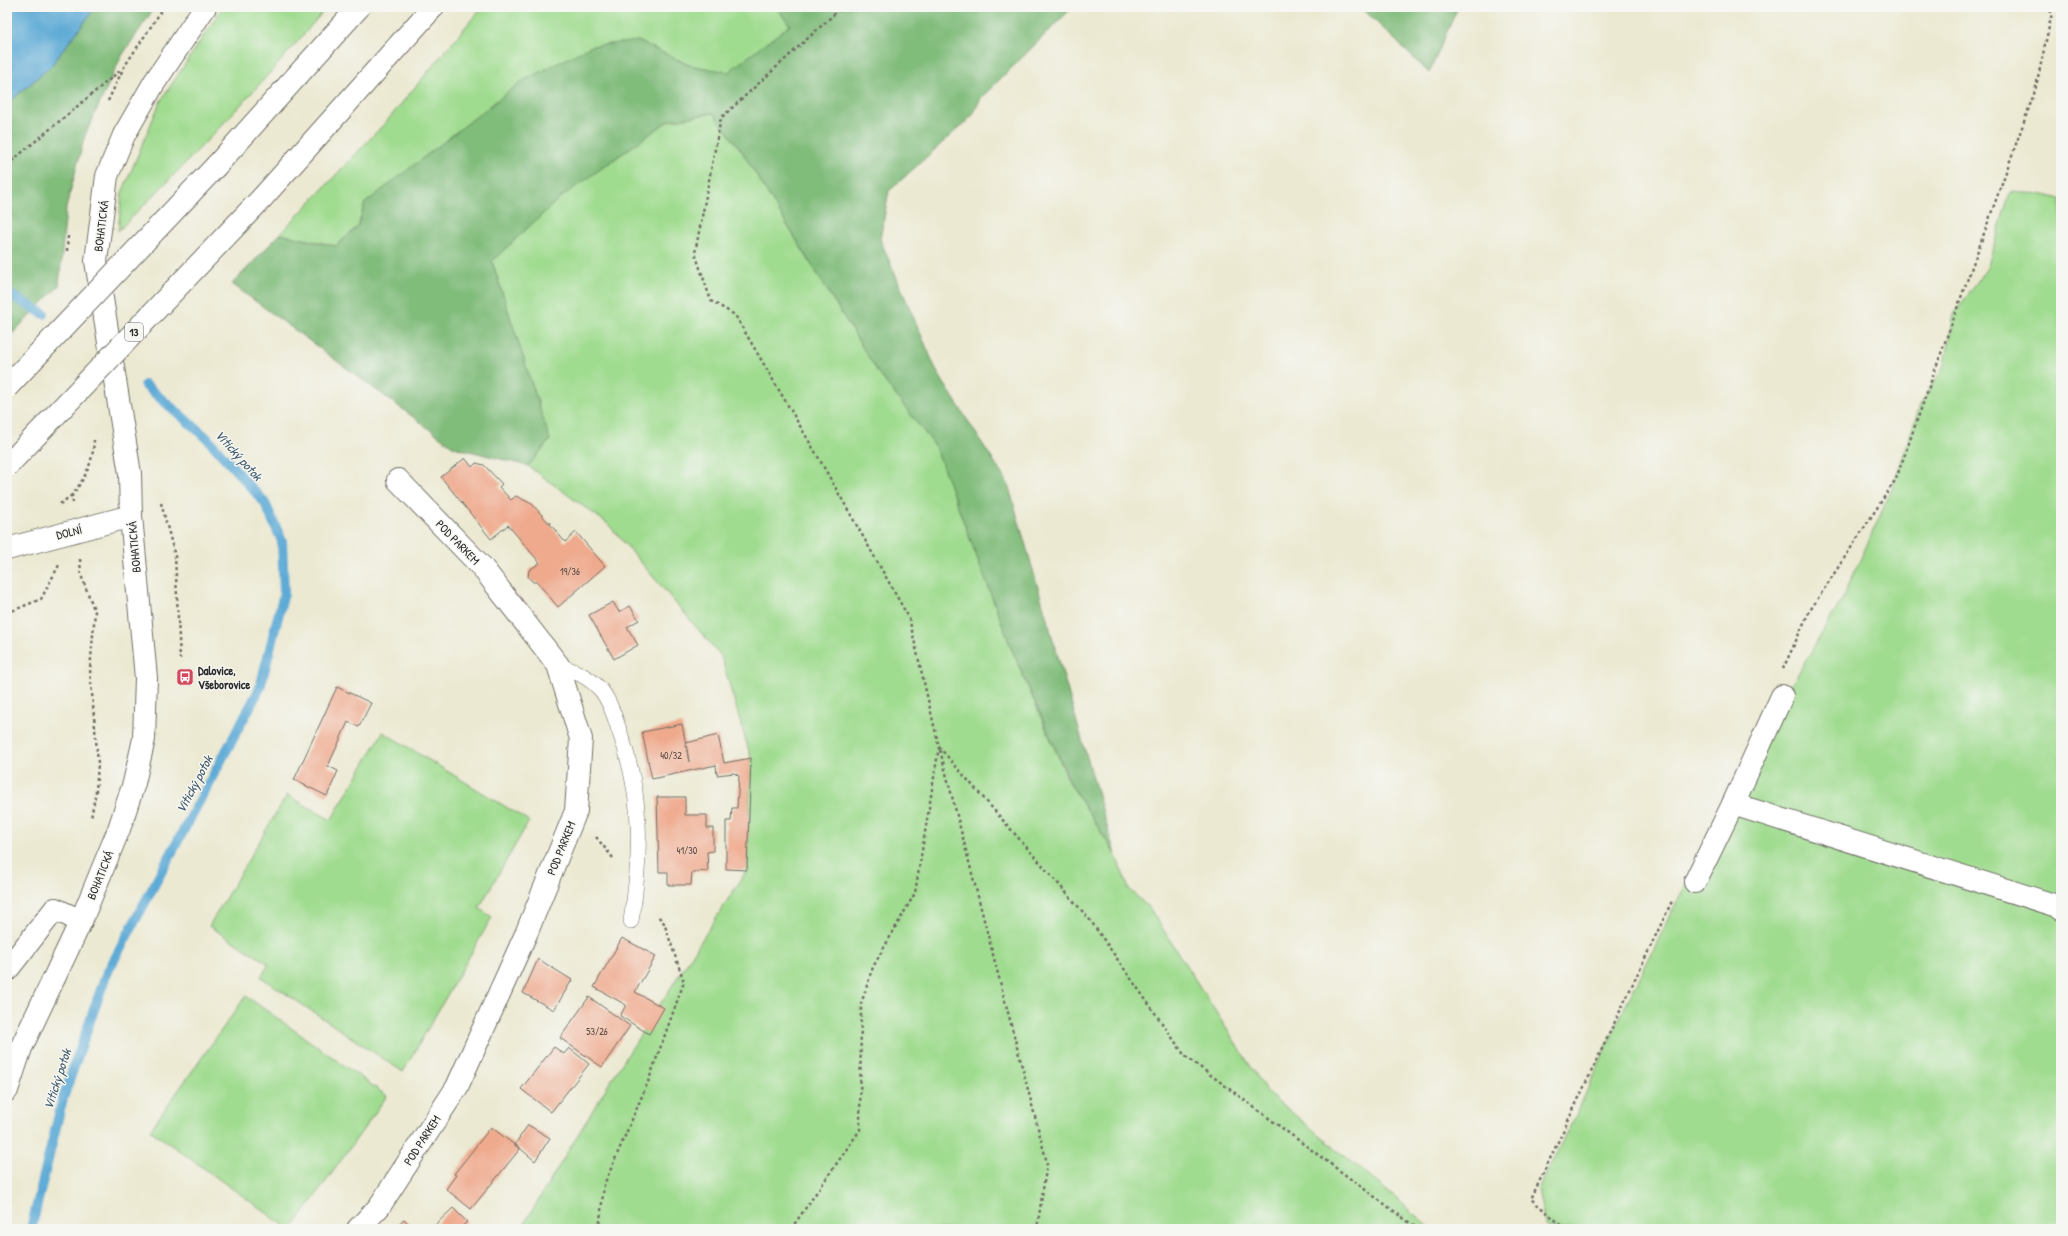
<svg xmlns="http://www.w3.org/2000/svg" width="2068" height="1236" font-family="'Patrick Hand',sans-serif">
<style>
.green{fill:#a0dc90;stroke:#66845e}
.forest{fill:#80bc7a;stroke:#567452}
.water{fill:#5daad6;stroke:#446a80}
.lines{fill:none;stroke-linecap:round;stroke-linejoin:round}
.stream{stroke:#5daad6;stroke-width:10}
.building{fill:#efa98c}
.service-casing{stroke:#6f6e65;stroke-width:16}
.minor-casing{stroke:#6f6e65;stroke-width:24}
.tertiary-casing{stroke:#6f6e65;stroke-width:24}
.trunk-casing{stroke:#6f6e65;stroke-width:24}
.path{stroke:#6f6e65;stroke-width:2.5;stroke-dasharray:3 3;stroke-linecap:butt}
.service{stroke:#fff;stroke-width:15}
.minor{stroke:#fff;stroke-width:22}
.tertiary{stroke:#fff;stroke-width:22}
.trunk{stroke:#fff;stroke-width:22}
.trunk-bridge-casing{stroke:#6f6e65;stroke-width:24;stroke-linecap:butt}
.trunk-bridge{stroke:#fff;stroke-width:22}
.labels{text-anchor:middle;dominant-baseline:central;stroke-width:3;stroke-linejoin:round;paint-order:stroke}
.number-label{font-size:10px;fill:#5c4a43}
.shield{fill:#f6f6f2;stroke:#686867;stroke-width:1}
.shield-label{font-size:11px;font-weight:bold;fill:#2b2b2b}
.street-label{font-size:12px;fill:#2b2b2b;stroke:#f6f6f2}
.poi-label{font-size:12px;font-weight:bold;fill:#2b2b2b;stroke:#f6f6f2;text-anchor:start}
.water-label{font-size:13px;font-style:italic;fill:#3c5767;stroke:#f6f6f2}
</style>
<rect width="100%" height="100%" fill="#f6f6f2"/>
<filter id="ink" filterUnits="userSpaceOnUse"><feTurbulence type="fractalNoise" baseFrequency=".025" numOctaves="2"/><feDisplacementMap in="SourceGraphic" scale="8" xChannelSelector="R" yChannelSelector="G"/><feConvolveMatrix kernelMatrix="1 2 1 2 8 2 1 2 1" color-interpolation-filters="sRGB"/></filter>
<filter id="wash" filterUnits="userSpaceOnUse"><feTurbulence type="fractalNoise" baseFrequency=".012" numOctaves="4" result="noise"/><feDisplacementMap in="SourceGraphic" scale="16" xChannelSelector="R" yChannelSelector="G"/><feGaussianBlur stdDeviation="0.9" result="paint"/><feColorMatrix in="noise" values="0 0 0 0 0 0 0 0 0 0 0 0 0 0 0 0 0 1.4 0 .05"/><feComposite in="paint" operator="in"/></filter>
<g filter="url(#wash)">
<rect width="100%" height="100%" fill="#ece9d2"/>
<g class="green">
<path d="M223,7H327C261,86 191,159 118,231L122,193L160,102Z"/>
<path d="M482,7H776L790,25L728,73L689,65L638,41L365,203L358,226L336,246L280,234L386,122Z"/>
<path d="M713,113L741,150L877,371L935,446L1012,650L1069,782L1115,854L1129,889L1150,909L1267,1092L1433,1229H521L608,1085L747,870L751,758L721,656L608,524L528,466L550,440L492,261L560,198L668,121Z"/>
<path d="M2010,192L2040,194L2061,199V1229H1550L1545,1225L1538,1189L1577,1113L1616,1025L1752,751L1843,598L1892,489L1920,406L1945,364L1954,314L1987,268Z"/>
<path d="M383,732L529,821L479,908L492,917L403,1072L261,977L269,964L209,926L287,795L331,820Z"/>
<path d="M246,996L387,1096L292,1229H289L150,1130Z"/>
</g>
<g class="forest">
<path d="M96,7H155L121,57L85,135L66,208L59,286L7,339V104L50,67Z"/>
<path d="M776,7H1073L981,98L972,116L889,191L880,239L937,372L1008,484L1115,854L1072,786L1012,650L935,446L877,371L741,150L713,113L668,121L560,198L492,261L550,440L528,466L454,447L232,284L280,234L336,246L358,226L365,203L522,81L592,46L638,41L689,65L728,72L790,25Z"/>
<path d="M1361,7H1458L1429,73Z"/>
</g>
<path class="water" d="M7,7H96L50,67L7,104Z"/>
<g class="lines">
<g class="stream">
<path d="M7,293L44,314"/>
<path d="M31,1229L63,1098L106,975L260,688L284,593L282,541L265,503L206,437L145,385"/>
</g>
</g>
<g id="blocks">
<g class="building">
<path d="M465,458L472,467L476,463L484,465L502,484L499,487L511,500L516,496L532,504L549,523H551L550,524L565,542L576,532L605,566L558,607L537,582H533L528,577L529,570L540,563L508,525L491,539L441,477Z"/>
<path d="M613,602L619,612L630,606L639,620L627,627L638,645L614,659L589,615Z"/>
<path d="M337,687L371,703L359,727L348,722L328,766L338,771L327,796L294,780Z"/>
<path d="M682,724L689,762L686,743L718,735L724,763L751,758L747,870L726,869V821H731L732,808H737L739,776L734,773L717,775L716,765L652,779L642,732Z"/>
<path d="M657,797H685V815H707V828H713V851L707,852L708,871L692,872L691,885H668V872H659Z"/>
<path d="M622,938L656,956L635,992L664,1008L649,1034L620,1016L626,1005L594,987Z"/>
<path d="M538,959L572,980L554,1010L523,993Z"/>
<path d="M589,997L630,1026L602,1067L560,1038Z"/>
<path d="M554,1047L564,1054L569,1048L589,1064L551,1112L521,1089Z"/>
<path d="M528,1125L550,1138L535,1161L515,1144Z"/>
<path d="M491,1127L520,1149L471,1209L446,1189L456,1175L454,1174Z"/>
<path d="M453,1208L467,1222L459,1229H433L432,1228Z"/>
<path d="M404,1219L414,1229H393Z"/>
</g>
</g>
</g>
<g filter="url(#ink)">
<use href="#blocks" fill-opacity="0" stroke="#6f6e65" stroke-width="1"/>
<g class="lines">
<defs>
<path id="service" d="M558,665C574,671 588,676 600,689C609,699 615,717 619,730C643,796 642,853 631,921"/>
<g id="minor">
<path d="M7,549L131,516"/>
<path d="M1733,804L2057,906L2061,909"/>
<path d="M1695,882L1733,804L1782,696"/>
<path d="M7,970L55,909L81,921"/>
<path d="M358,1229L379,1207L457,1087L526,934L576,811L581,739L558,665L482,567L398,480"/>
</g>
<path id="tertiary" d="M7,1090L21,1048L81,921L119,829L134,783L144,739L146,678L131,516L130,474L96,261L107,176L124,135L154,83L205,7"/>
<g id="trunk">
<path d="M216,166L359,7"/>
<path d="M262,198L433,7"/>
</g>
</defs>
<use href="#service" class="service-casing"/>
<use href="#minor" class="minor-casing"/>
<use href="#tertiary" class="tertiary-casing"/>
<use href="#trunk" class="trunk-casing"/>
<g class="path">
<path d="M108,101L124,67L164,7"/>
<path d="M7,165L122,69"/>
<path d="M67,251L68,236"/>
<path d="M73,503L72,495C86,477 93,462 94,440"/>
<path d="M161,503L175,556L180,659"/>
<path d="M60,504L72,495"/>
<path d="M80,559L81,575L95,612L90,670L98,763L96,791L91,818"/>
<path d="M7,613L41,599L59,565"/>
<path d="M1783,669L1809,612L1896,479L2035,91L2052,13L2046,7"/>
<path d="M939,747L1090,920L1185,1056L1418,1229"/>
<path d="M940,750L1047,1163L1037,1229"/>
<path d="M596,837L613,858"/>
<path d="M599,1229L604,1185L648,1082L684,982L664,923L658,916"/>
<path d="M791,1229L860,1130L861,1004L873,967L915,893L939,747L909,618L817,455L735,315L711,301L695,253L721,118L842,7"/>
<path d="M1566,1229L1531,1199L1673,899"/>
</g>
<use href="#service" class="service"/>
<use href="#minor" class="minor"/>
<use href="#tertiary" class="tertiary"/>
<use href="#trunk" class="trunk"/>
<defs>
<g id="trunk-bridge">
<path d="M7,387L216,166"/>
<path d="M7,466L262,198"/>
</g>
</defs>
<use href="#trunk-bridge" class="trunk-bridge-casing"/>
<use href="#trunk-bridge" class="trunk-bridge"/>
</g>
</g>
<defs>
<symbol id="bus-square" viewBox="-11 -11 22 22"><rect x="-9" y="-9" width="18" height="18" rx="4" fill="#d1495b" stroke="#f6f6f2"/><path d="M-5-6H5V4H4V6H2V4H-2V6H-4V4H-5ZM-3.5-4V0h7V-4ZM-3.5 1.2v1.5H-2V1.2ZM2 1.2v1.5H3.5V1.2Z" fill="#fff"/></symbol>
</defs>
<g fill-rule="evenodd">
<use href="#bus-square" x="175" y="667" width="20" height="20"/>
</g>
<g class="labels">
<g class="number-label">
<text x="570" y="571">19/36</text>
<text x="671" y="755">40/32</text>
<text x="687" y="850">41/30</text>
<text x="597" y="1031">53/26</text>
</g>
<rect class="shield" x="125" y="323" width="18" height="18" rx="3"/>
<g class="shield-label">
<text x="134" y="332">13</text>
</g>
<g class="street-label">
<text transform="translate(101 226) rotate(-83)">BOHATICKÁ</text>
<text transform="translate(69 532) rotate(-14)">DOLNÍ</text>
<text transform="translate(458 542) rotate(46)">POD PARKEM</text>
<text transform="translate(134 547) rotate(-95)">BOHATICKÁ</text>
<text transform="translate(561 848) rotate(-68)">POD PARKEM</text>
<text transform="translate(100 875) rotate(-68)">BOHATICKÁ</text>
<text transform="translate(422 1140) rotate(-57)">POD PARKEM</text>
</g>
<g class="poi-label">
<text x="198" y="670">Dalovice,<tspan x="198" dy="14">Všeborovice</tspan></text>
</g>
<g class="water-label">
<text transform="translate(239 455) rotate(48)">Vitický potok</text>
<text transform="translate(194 784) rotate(-62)">Vitický potok</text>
<text transform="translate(57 1079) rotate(-72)">Vitický potok</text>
</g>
</g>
<rect width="2068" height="1236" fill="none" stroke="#f6f6f2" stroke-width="24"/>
</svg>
